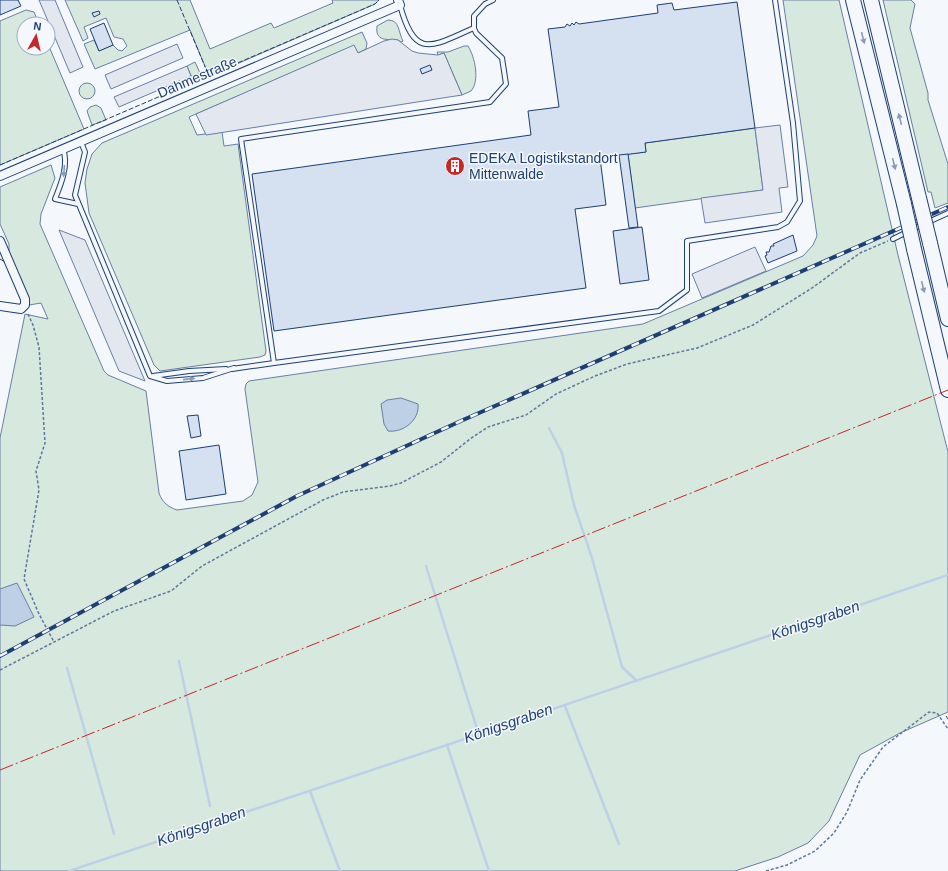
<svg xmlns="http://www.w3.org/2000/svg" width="948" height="871" font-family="Arial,sans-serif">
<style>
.green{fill:#d7e8df;stroke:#687fa3}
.parking{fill:#e3e8f0;stroke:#687fa3}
.water{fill:#bed0e5;stroke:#687fa3}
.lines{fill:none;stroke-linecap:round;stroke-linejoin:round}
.stream{stroke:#bed0e5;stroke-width:2.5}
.building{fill:#d5e0f0;stroke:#1d3f73}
.service-casing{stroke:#1d3f73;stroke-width:6}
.minor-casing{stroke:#1d3f73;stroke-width:10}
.motorway-casing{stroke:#1d3f73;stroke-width:16}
.path{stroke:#5e769c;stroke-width:1.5;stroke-dasharray:3 2;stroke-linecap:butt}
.service{stroke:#f4f7fb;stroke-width:4}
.minor{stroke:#f4f7fb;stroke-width:8}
.motorway{stroke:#f4f7fb;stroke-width:14}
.rail-casing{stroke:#1d3f73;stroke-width:4}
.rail{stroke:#f4f7fb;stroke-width:2.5;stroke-dasharray:8;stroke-linecap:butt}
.motorway-bridge-casing{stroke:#1d3f73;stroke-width:16;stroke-linecap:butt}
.motorway-bridge{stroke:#f4f7fb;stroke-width:14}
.fence{stroke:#1d3f73;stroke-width:1;stroke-dasharray:5 2;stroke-linecap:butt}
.power{stroke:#c62828;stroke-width:1;stroke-dasharray:14 3 2 3;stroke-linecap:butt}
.oneway{fill:#889bb7}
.labels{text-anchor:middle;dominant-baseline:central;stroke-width:3;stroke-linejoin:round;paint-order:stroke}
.street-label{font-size:14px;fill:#1d3f73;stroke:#f4f7fb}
.poi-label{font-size:14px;fill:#1d3f73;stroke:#f4f7fb;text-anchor:start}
.water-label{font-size:15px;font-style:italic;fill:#1d3f73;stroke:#f4f7fb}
</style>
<rect width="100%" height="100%" fill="#f4f7fb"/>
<g class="green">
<path d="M65,0H190L210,49L271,23L274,28L333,3L332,0H379L375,4L209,76L190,30L95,69L84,44L94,40L99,51L113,45L118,50L122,51L127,46L123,39L114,37L106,18L84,27L88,38L83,41Z"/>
<path d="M783,0H839L898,255L948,452V712L900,733L860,755L829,821L808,843L778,857L735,871H0V438L25,314L48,319L41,303L29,305V298L9,254V244L0,224V187L51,165L55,178L41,214L40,224L104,371L108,375L146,391L159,493C162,502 168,507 177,510L243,501L252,495L258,482L245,389L246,384L249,381L643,324L803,256L813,245L817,236Z"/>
<path d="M883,0H911L915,4L910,28L928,93V100L948,164V203L935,208L931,192H928Z"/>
<path d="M26,10L34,12L39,24H24V48H48V44L84,129L0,165V21Z"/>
<path d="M388,20C400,20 398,32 403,41L401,42L398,40C387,39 375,42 377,26Z"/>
<path d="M362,32L367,43L366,49L358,53L354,46L189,117L197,135L222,132L224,146L238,144L266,351L265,355L260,357L160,371L154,365L89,213L85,183L87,169L92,154L102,143Z"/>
<path d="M464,46H468C475,57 480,81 471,91L462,95L444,53L438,55L437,52H448Z"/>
<path d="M195,62L200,73L191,76L187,66Z"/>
<circle cx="87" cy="91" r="8"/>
<path d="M96,105L101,108L106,120L92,125L87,111L90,107Z"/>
<path d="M755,128L763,190L635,208L628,154L646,152L645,143Z"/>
</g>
<g class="parking">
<path d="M39,0H55L83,67L70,73Z"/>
<path d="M392,39L398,40L412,51L418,53L438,55L444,53L462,95L206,135L196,114L354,45L358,53L384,41Z"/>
<path d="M177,44L183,58L111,89L105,75Z"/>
<path d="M187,66L191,76L119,107L114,97Z"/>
<path d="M780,125L788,187L779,188L782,212L705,223L701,198L763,190L755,128Z"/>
<path d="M59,230L85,240L145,381L119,371Z"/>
<path d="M755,247L766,271L702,298L692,274Z"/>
</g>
<g class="water">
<path d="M401,398L418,404C420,420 403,433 388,431L384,424L381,404L387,400Z"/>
<path d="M17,583L34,617L15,626L0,625V589Z"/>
</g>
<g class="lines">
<g class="stream">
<path d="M549,428L562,453L574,505L592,558L622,667L637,681"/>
<path d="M426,566L479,735"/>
<path d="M179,661L210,806"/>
<path d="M67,668L114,834"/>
<path d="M565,706L619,844"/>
<path d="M447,745L489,871"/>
<path d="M310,791L340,871"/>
<path d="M69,871L447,745L948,575"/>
</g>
</g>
<g class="building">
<path d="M0,0H18L21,6L0,15Z"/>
<path d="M737,2L755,128L645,143L646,152L600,158L606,205L575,209L586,288L274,331L252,174L531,135L528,111L559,107L548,29L565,27L567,24L570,26L572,23L574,25L576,22L579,24L658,13L657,5L672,3L674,10Z"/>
<path d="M99,11L100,14L94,17L92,13Z"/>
<path d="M104,23L113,45L99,51L90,29Z"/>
<path d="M430,65L432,70L422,74L420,69Z"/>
<path d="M628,154L638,227L629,228L619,155Z"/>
<path d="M642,227L649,280L620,284L613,231Z"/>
<path d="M793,235L797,251L768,263L765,256L767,255L766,252H769L771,246H774L773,244Z"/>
<path d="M198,415L201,436L191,438L187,416Z"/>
<path d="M219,445L226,494L186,500L179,451Z"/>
</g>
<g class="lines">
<defs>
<g id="service">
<path d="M400,5C415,61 432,46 474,28L476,33L502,58L506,84L490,102L241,139L274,363L659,311L687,290V241L778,227L787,222L800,201L793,123L775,0"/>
<path d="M474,28V16L485,4L493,0"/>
<path d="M81,142L85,152L75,195L150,376L167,381L203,378L234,368"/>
<path d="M63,149C69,165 61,184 55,199L78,204"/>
<path d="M913,229L948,213"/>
<path d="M893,239L907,232"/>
<path d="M232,369L274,363"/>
<path d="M153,376L189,371L226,369"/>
</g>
<g id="minor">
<path d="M0,176L400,5L398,0"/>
<path d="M0,241L25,299V305L21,309L0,306"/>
</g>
<g id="motorway">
<path d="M853,0L904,204"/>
<path d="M871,0L919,198"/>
<path d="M930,243L948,319"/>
<path d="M914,249L948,390"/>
</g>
</defs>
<use href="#service" class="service-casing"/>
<use href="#minor" class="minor-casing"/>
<use href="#motorway" class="motorway-casing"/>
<g class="path">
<path d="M28,314L33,325L39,347L45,443L36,471L39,490L24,579L39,614L54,642"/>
<path d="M0,670L114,611L171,591L202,566L323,500L343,492L390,486L401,483L441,462L470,439L488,427L526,415L556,394L595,376L627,364L697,348L753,325L812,288L860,253L888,241"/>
<path d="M766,871L787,865L815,851L834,833L847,812L860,780L883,747L929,712L937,713L948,729"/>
</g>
<use href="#service" class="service"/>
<use href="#minor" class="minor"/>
<use href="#motorway" class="motorway"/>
<defs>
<path id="rail" d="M0,656L297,496L463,420L948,207"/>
</defs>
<use href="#rail" class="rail-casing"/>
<use href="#rail" class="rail"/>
<defs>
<g id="motorway-bridge">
<path d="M919,198L930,243"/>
<path d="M904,204L914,249"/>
</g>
</defs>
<use href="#motorway-bridge" class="motorway-bridge-casing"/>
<use href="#motorway-bridge" class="motorway-bridge"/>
<g class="fence">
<path d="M177,0L209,76"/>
<path d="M0,165L375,4L379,0"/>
<path d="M0,259L5,262"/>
<path d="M946,716L948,719"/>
</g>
<path class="power" d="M0,770L948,390"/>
</g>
<defs><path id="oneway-solid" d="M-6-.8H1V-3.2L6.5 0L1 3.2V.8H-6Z"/></defs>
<g class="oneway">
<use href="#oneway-solid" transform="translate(863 38) rotate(76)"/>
<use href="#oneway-solid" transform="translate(900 119) rotate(-104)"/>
<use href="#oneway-solid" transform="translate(894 164) rotate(76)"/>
<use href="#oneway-solid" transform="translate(64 171) rotate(95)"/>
<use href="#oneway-solid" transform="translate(923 287) rotate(76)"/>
<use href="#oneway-solid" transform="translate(189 379) rotate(-6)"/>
</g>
<defs>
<symbol id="building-disc" viewBox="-11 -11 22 22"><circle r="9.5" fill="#c62828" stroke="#f4f7fb"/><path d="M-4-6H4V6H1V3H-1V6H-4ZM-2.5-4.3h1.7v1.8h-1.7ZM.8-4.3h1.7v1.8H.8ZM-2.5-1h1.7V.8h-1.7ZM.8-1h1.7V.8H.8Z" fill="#fff"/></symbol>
</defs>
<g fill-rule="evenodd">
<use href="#building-disc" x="444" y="155" width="22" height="22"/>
</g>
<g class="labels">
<g class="street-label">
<text transform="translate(197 77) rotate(-23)">Dahmestraße</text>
</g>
<g class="poi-label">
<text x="469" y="158">EDEKA Logistikstandort<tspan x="469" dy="16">Mittenwalde</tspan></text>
</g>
<g class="water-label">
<text transform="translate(815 620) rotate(-19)">Königsgraben</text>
<text transform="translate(508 723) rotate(-19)">Königsgraben</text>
<text transform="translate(201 826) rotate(-19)">Königsgraben</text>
</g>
</g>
<g transform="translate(36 36) rotate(8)"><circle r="19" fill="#f4f7fb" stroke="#9eadc5"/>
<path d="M0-3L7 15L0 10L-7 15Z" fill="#c62828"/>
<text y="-6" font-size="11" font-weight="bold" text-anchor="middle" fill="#1d3f73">N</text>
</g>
</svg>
